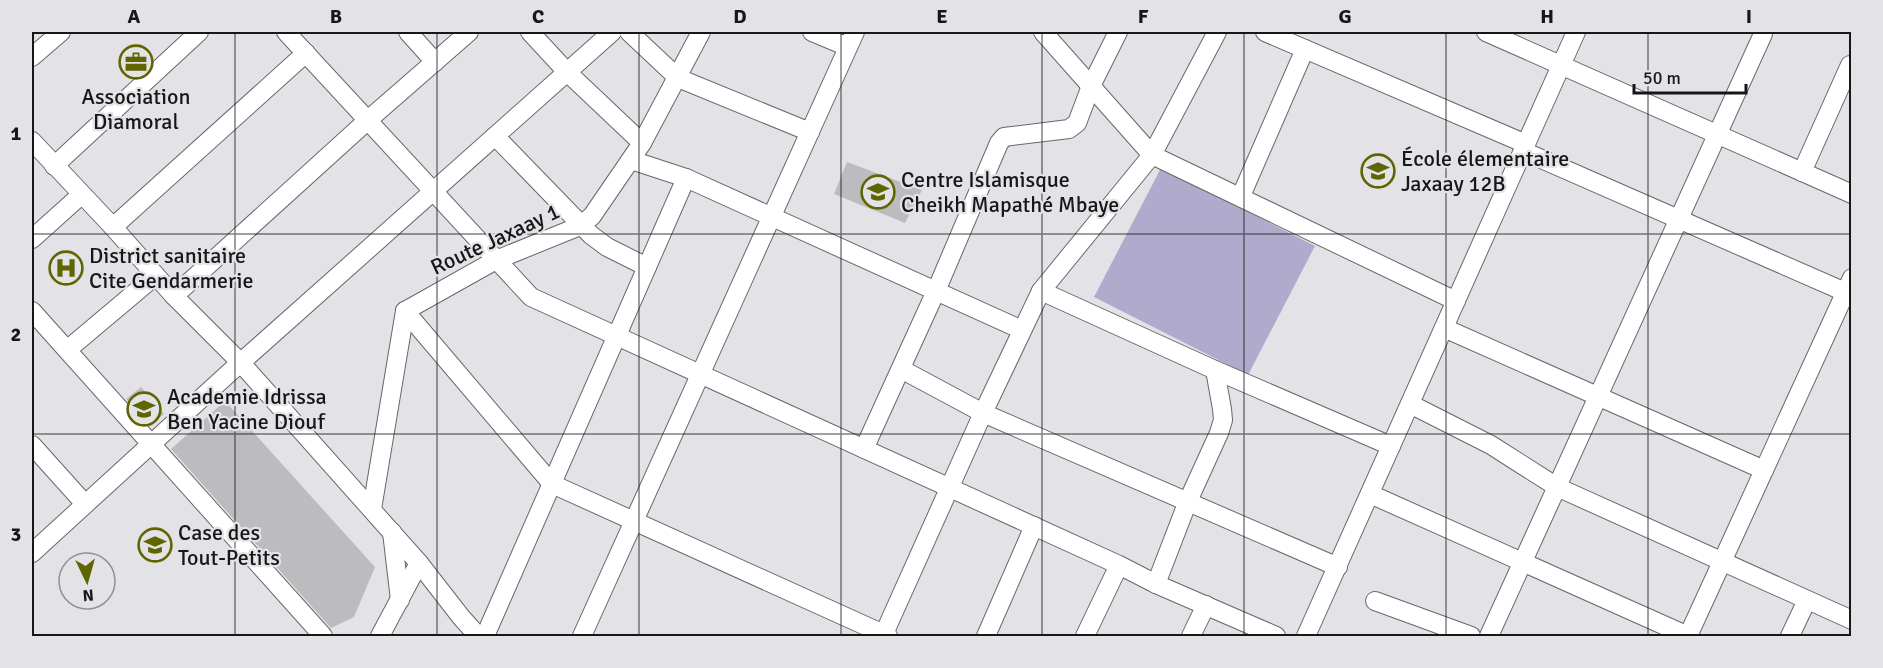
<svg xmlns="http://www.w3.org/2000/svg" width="1883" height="668" font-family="Signika,sans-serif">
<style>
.green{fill:#b0abcc}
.building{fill:#bcbcbf}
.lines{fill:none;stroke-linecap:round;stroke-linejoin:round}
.minor-casing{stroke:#68676a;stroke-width:20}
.minor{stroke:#fff;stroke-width:18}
.grid{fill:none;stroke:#171718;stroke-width:1.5;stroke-opacity:0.55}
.labels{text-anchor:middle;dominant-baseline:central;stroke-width:4.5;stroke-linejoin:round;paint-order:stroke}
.poi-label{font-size:22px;fill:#171718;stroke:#e3e2e6;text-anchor:start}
.street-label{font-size:22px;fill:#171718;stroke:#e3e2e6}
.neatline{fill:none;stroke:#171718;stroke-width:2}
.grid-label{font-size:20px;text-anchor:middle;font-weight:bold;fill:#171718}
</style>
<rect width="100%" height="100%" fill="#e3e2e6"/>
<path class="green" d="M1161,168L1315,246L1248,375L1094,297Z"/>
<g class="building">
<path d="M847,162L922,190L905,223L834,194Z"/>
<path d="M141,387L164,414L150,426L126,399Z"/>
<path d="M225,401L375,567L354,617L331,628L171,449Z"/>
</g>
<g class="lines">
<defs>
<g id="minor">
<path d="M286,32L531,297L1119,565L1156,584L1276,636"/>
<path d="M408,32L435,62"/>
<path d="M530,32L567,72L642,143"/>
<path d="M629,32L678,78L810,132"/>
<path d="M812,32L848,47"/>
<path d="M1043,32L1152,155L1456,301"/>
<path d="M1265,32L1526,144"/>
<path d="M1486,32L1852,194"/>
<path d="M32,57L61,32"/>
<path d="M495,136L591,235L607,247L647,267"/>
<path d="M32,141L113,227L174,296L241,363L419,563L461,617L478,636"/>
<path d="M1523,151L1852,295"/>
<path d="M631,160L686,178L1022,330"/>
<path d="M54,166L199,32"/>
<path d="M1802,172L1850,65"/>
<path d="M1241,196L1305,49"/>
<path d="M113,227L306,53"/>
<path d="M32,239L81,195"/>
<path d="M1041,291L1215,370L1391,446"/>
<path d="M174,296L368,120L469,32"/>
<path d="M32,311L323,636"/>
<path d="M405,311L552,484L888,636"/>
<path d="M405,311L496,260L580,226L592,216L642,143L701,32"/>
<path d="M1444,328L1764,470"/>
<path d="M67,350L155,276"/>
<path d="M901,369L983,413L1338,567"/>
<path d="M1410,404L1491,445L1557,487L1852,620"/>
<path d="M32,445L85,504"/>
<path d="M864,449L936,291L999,143L1004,137L1069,129L1077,123L1091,86L1118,32"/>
<path d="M1370,494L1688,636"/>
<path d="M372,509L405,311"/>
<path d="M392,532L400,600"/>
<path d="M32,553L229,373L612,32"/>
<path d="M1156,584L1188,501L1219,433L1223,420L1222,409L1215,370"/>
<path d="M1375,601L1471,636"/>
<path d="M380,636L419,563"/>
<path d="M485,636L686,178"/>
<path d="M582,636L855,32"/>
<path d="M883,636L983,413L1041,291L1152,155L1217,32"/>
<path d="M986,636L1034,526"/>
<path d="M1085,636L1119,565"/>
<path d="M1191,636L1206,605"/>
<path d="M1306,636L1576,32"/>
<path d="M1489,636L1763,34L1762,32"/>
<path d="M1688,636L1852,278"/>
<path d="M1790,636L1807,600"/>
</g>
</defs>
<use href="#minor" class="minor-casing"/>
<use href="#minor" class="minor"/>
</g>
<path class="grid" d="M235,32V636M437,32V636M639,32V636M841,32V636M1042,32V636M1244,32V636M1446,32V636M1648,32V636M32,234H1852M32,434H1852"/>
<defs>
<symbol id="office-ring" viewBox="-11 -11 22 22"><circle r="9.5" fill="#e3e2e6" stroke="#616500" stroke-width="1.5"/><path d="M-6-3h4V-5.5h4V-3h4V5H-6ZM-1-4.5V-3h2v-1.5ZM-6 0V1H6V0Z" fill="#616500"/></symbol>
<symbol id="school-ring" viewBox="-11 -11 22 22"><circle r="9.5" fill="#e3e2e6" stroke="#616500" stroke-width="1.5"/><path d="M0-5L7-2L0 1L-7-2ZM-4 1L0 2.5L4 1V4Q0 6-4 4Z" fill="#616500"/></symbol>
<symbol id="hospital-ring" viewBox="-11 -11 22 22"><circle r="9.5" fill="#e3e2e6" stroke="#616500" stroke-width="1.5"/><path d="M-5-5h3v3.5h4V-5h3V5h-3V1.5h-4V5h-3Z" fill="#616500"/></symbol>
</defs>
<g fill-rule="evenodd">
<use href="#office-ring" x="117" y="43" width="38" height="38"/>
<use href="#school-ring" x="1359" y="152" width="38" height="38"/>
<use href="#school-ring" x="859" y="173" width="38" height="38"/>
<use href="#hospital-ring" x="47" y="249" width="38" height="38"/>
<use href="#school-ring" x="125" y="390" width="38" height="38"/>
<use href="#school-ring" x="136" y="526" width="38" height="38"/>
</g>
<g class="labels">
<g class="poi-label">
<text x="136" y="96" text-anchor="middle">Association<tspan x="136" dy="25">Diamoral</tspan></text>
<text x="1401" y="158">École élementaire<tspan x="1401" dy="25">Jaxaay 12B</tspan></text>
<text x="901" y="179">Centre Islamisque<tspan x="901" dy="25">Cheikh Mapathé Mbaye</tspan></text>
<text x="89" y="255">District sanitaire<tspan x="89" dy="25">Cite Gendarmerie</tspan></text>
<text x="167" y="396">Academie Idrissa<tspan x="167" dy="25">Ben Yacine Diouf</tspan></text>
<text x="178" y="532">Case des<tspan x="178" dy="25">Tout-Petits</tspan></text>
</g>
<g class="street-label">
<text transform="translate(495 239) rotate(-25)">Route Jaxaay 1</text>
</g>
</g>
<rect width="1883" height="668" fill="none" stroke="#e3e2e6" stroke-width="66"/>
<g transform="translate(87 581) rotate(175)"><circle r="28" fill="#e3e2e6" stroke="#919194" stroke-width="1.5"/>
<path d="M0-4.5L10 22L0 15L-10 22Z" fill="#616500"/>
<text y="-9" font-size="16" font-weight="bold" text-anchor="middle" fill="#171718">N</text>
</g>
<path d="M1634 84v9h112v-9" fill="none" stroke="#171718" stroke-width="3"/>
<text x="1643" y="84" font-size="18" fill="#171718" stroke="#e3e2e6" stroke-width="4.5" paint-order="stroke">50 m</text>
<rect x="33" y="33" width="1817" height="602" class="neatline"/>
<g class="grid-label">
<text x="134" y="23">A</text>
<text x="336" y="23">B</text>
<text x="538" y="23">C</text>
<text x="740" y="23">D</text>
<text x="942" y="23">E</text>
<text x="1143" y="23">F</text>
<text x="1345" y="23">G</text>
<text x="1547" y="23">H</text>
<text x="1749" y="23">I</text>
<text x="16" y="140">1</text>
<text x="16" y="341">2</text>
<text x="16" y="541">3</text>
</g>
</svg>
